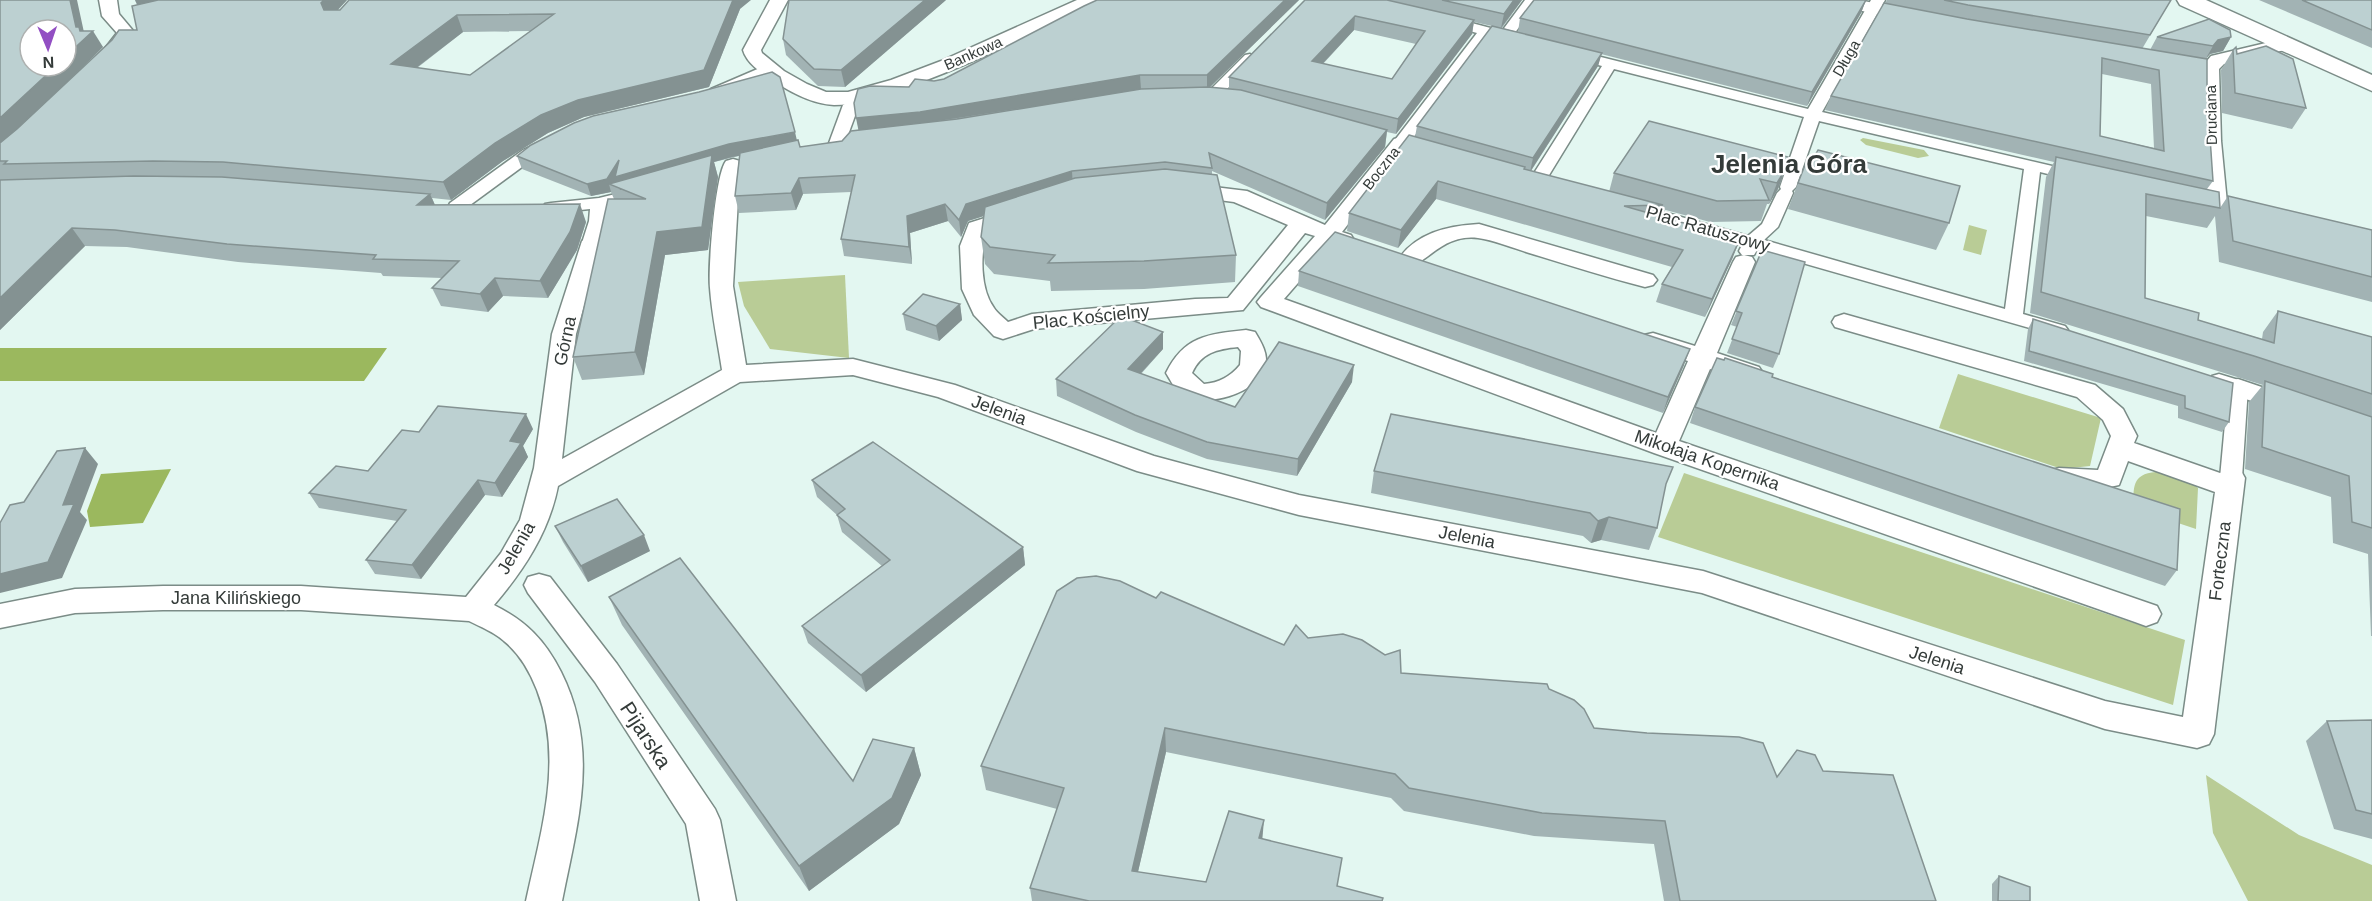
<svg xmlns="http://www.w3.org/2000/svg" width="2372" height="901" font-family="Helvetica,sans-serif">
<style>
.green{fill:#b9cc96}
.forest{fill:#9bb85e}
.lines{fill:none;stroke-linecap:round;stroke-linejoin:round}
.pedestrian-casing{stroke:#7b8c87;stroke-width:3}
.minor-casing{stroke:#7b8c87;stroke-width:3}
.tertiary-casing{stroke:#7b8c87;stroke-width:3}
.pedestrian{fill:#fff;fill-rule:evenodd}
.minor{fill:#fff;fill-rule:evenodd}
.tertiary{fill:#fff;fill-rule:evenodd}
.wall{fill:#a2b3b4;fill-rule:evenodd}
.shaded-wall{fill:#849292}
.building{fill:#bcd0d1;stroke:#849292;stroke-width:1.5;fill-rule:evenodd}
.labels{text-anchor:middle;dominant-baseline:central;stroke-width:4.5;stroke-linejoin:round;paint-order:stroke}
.far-street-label{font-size:15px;fill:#343b39;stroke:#fff}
.street-label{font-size:18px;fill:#343b39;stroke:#fff}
.near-street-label{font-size:21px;fill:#343b39;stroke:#fff}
.far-town-label{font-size:26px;font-weight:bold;fill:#343b39;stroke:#fff}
</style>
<rect width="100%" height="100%" fill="#e3f7f1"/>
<g class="green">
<path d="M1863,138L1924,150L1929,156L1918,158L1866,145L1860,140Z"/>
<path d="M1969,225L1987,230L1981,255L1963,250Z"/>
<path d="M845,275L849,358L770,349L744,306L738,282Z"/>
<path d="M1958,374L2101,418L2090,466L2062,469L1939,428Z"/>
<path d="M2156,472L2191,483L2198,488L2196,529L2133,508C2134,488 2131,474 2156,472Z"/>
<path d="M1684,473L2185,640L2173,705L1658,537Z"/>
<path d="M2206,775L2299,835L2372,865V901H2248L2213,833Z"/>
</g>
<g class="forest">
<path d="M0,348H387L364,381H0Z"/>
<path d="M171,469L143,523L90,527L87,511L101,474Z"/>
</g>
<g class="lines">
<defs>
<g id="pedestrian">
<path d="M1525,0H1539L1514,34L1521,36L1523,39L1521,42L1516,43L1489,36L1407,146H1395L1393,143L1395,140L1477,33L1440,23L1438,20L1440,17L1445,16L1502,31Z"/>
<path d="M1871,0H1885L1822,112L2082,173L2084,176L2082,179L2076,181L2040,172L2023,314L2065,326L2068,330L2065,334H2051L1757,250L1754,255H1742L1739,251L1742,245L1626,212L1624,208L1626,204L1632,203L1748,236L1762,224L1777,193L1781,189L1780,187L1804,117L1614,69L1543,185H1531L1529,181L1602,66L1568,57L1566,54L1568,51L1573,50L1808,109ZM1819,121L2024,169L2005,309L1764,240L1778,227L1793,193L1792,191L1796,187Z"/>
<path d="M1250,54L1257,58L1255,61L1217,99H1207L1204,96L1245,55Z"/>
<path d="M769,64L774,65L776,68L774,71L721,95L716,97L708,92L711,89Z"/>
<path d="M851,100L859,105L845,143L837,148L831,146L829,143L843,105Z"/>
<path d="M544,140L552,145L462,211H450L448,207L450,203L523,150Z"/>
<path d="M636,189L644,194L642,198L607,206C607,221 604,237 596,250H584L581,246L589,221L590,209L551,213L545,212L543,208L545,204L551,203L599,198Z"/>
<path d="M2219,374L2245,382L2248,387L2242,478L2239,483L2231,486L2223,483L2220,478L2228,391L2212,386L2209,381L2212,376Z"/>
</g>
<g id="minor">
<path d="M99,0H117L119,14L135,33C126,46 115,68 98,64L96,60L117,33L102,16Z"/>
<path d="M770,0H788L761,50L762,53L784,71L807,84L826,92H848L891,80L941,61L1077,0H1101L1098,4C1031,33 966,68 896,91C876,98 855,105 834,105C813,104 792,93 775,82C763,74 747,64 743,50Z"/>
<path d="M1824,0H1859L1922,13L1925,17L1922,21L1916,22L1833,5L1827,4Z"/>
<path d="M2287,38L2293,40L2296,44L2293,48L2224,64L2219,69L2221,141L2227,203L2246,207L2249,212L2246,217L2238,219L2209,212L2206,207L2201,141V68L2211,56Z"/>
<path d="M1401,137L1408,139L1411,143L1342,232L1351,235L1354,240L1351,245L1343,247L1332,244L1284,299L1656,433L1688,361L1644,347L1641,341L1644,335L1653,333L1695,346L1733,262L1736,257L1744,255L1752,257L1755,262L1717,353L1759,367L1763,373L1759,379L1750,381L1710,369L1679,441L2157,606L2161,614L2157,622L2146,626L2135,622L1654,453L1261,307L1257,302L1261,297L1315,236L1305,233L1243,310L1034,329L1003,339L994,336L974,315L962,289L960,246L969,223L1073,190L1165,181L1247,191L1325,225L1394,139ZM1165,193L1234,202L1288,225L1228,298L1195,299L1032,314L1008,322C1003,317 997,313 994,308C980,289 980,253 987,232L1076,202Z"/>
<path d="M733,159L740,161L743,165L739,182L733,286L746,365L853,359L955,385L1154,456L1299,495L1703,571L2105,701L2183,717L2215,492L2128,461L2119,485L2091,491L2049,485L2045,478L2049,471L2059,468L2098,470L2111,436L2103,420L2077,397L1835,327L1832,322L1835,317L1844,314L2095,385L2123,409L2137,436L2134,443L2220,473L2231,468L2241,471L2245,478L2214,734L2209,744L2197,748L2105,729L1702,593L1299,515L1137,471L938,397L853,375L740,382L558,486C549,532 524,570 494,605C526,621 545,640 561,672C600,750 578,820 562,901H526C541,831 564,760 537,690C530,672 520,654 504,641C494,632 481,627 469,621L301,610H163L75,613L0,628V604L75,589L163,586H301L466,597L501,553L520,520L534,468L552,334L582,241L590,239L598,241L601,246L576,334L562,459L722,370C718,343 712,316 710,288C708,268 715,175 726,161Z"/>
<path d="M1479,224L1653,275L1657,280L1653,285L1645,287C1605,277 1566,264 1526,252C1511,247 1493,240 1478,238C1438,233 1424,272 1400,266L1397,261C1416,233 1446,226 1479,224Z"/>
<path d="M1246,330L1255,332C1261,342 1269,355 1265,367C1257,394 1206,408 1183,395C1175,390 1171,381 1166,373C1184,336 1208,334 1246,330ZM1238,347L1241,351L1240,365C1231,376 1219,383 1204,384L1192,373C1201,353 1217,349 1238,347Z"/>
<path d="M2238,379L2300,400L2304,406L2300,412L2291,415L2229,393L2225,387L2229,381Z"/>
<path d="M539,574L550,577L617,664L715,809L720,820L736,901H700L686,824L595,682L528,593L524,585L528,577Z"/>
</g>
<path id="tertiary" d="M2177,0H2206L2372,75V91L2180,5Z"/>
</defs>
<use href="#pedestrian" class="pedestrian-casing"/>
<use href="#minor" class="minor-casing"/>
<use href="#tertiary" class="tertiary-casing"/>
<use href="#pedestrian" class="pedestrian"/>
<use href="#minor" class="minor"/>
<use href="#tertiary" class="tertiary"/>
</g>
<g class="wall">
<path d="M0,0L84,31L103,47L79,71L137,30V5L135,0H347L338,10L740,9L709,87L584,117L548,133L503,161L451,200L432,198L435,205L586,222L577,250L548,298L503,296L488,312L441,306L432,288L442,278L383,276L381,273L238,262L127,247L85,246L0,330ZM531,31L470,75L417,68L463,32Z"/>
<path d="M946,0L845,87L818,86L786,55L783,39Z"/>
<path d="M1097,0H1299L1210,87L1229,89V77L1305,0H1522L1502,28L1518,32L1520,18L1866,0L1861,13L1807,106L1601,54L1598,66L1531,171L1609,192L1614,173L1786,168L1778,189L1769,204H1767L1761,221L1710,222L1662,209L1660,216L1733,257L1705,317L1656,302L1662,284L1672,267L1436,199L1398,248L1347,231L1349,213L1415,137L1417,126L1492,26L1474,22L1472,34L1396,134L1387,132L1385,147L1325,220L1212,171V175L1236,255L1235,282L1144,289L1051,291L1050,281L994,274L985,264L981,237L984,216L968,221L961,237L948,221L910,233L912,264L844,256L841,239L851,192L803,194L796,210L739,213L735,196L739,156L714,162L718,177L708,250L665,255L644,375L582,380L573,357L614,199L611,192L591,196L522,169L517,156L797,140L800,147L842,141L859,130L909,87L944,79ZM1354,30L1416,44L1392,79L1323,64Z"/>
<path d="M1887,0H2171L2142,49L2150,50L2157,37H2231L2223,51L2210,54L2205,59L2213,181L2207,189L2220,208L2228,196L2372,230V302L2219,262L2215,216L2207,228L2146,216L2145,298L2198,320L2262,339L2263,332L2278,311L2372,337V636H2371L2368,554L2333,543L2331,497L2245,469L2249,402L2263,385L2030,313L2046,177L2054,162L1825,110L1831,96ZM2102,74L2151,84L2154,148L2100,136Z"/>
<path d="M2259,0H2372V48Z"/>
<path d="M2233,50L2306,108L2292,129L2222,113L2221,70Z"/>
<path d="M1814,157L1949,223L1936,250L1788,209L1805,165Z"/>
<path d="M1762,250L1779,354L1773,368L1727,353L1737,327L1731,325Z"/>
<path d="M1299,271L1684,365L1663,413L1298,286Z"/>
<path d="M960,304L962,320L939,341L906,330L903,314Z"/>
<path d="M2033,319L2233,383L2229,422L2222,432L2178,418V406L2024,361L2028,329Z"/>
<path d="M1163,349L1141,374L1235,407L1352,382L1297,476L1207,459L1136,432L1057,396L1056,379Z"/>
<path d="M1772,377L2177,570L2165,586L1690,423L1695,407Z"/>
<path d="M533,429L523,446L528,457L502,497L485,495L421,579L375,574L366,560L397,521L319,508L309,493L368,471L419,432Z"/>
<path d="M1374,471L1664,490L1657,528L1649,550L1601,540L1591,543L1583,536L1371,493Z"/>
<path d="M812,480L1023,547L1025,565L866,692L808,643L802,626L882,566L842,532L837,515L817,497Z"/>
<path d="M555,526L650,551L588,582L563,542Z"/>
<path d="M609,597L853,781L914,748L921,775L899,824L809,891L622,625Z"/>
<path d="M1156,598L1284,645L1308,638L1401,673L1549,689L1594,728L1777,777L1823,771L1936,901H1664L1654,844L1534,836L1404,811L1391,798L1166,752L1138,872L1206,882L1262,839L1338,886L1382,901H1032L1030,888L1057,809L986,790L981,766Z"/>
<path d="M2372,720V839L2334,829L2306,741L2327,721Z"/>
<path d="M1999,876L2030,901H1992V884Z"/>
</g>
<g class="shaded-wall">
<path d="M70,0H77L85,37L93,31L103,47L0,148V118L56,66H66V56L76,27Z"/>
<path d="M135,0H173L139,8Z"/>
<path d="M324,0H347L329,19L321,3Z"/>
<path d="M733,0H751L740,9L709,87L584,117L548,133L503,161L451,200L443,182L495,143Z"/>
<path d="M925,0H946L845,87L841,70Z"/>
<path d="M1285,0H1299L1207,90V75Z"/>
<path d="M1514,0H1522L1501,28L1504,14Z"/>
<path d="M1866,0L1861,13L1807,106L1812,92Z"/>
<path d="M457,15L463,32L399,81L391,64Z"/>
<path d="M1355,16L1354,30L1311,76L1312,61Z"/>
<path d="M1474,20L1472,34L1396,134L1398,119Z"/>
<path d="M2231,37L2223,51L2210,54L2205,60L2213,46L2218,40Z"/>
<path d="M1602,53L1598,66L1530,172L1533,158Z"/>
<path d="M1140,75L1141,90L859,133L856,118Z"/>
<path d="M1387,130L1385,147L1325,220L1327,203Z"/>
<path d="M795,132L798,145L732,157L714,162L718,177L708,250L665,255L644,375L635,352L657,232L711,163L620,190L617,182L609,184L611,192L591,196L587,184L619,160L729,144Z"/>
<path d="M1786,168L1778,189L1769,204L1777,183Z"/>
<path d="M1072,171L1073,188L968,221L961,237L959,220L966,204Z"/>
<path d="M799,178L803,194L796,210L791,193Z"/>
<path d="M1438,181L1436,199L1398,248L1401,230Z"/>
<path d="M430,194L438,212L417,205Z"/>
<path d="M580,204L586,222L577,250L548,298L540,281Z"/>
<path d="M945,204L948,221L910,233L912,264L909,247L907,216Z"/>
<path d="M72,228L85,246L0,330V298Z"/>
<path d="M1740,239L1733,257L1705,317L1712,299Z"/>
<path d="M495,278L503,296L488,312L480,294Z"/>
<path d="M960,304L962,320L939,341L936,326Z"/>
<path d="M1163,332V349L1129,386L1128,369Z"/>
<path d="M1690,349L1684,365L1663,413L1668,397Z"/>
<path d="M1354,365L1352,382L1297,476L1298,459Z"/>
<path d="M526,414L533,429L523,446L528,457L502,497L495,483L510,441Z"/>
<path d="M85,448L98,464L80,512L87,520L62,578L0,593V574L63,505Z"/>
<path d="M478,480L485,495L421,579L412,565Z"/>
<path d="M1609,517L1601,540L1591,543L1598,521Z"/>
<path d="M644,535L650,551L588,582L581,566Z"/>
<path d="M1023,547L1025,565L866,692L861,675Z"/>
<path d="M1165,728L1166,752L1133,893L1132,871Z"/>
<path d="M914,748L921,775L899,824L809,891L799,866Z"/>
<path d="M1264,820L1262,843L1259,838Z"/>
</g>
<g class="building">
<path d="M0,0H70L76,27H79L80,31H93L66,56V30H30V66H56L0,118Z"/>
<path d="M158,0H324L321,3L324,10H340L349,0H733L704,70L578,100L541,115L495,143L443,182L223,162L153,161L4,164L7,161H0V143L17,129L112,40L119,30H137L132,6ZM554,14L470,75L391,64L457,15Z"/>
<path d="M789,0H925L841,70L814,69L783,39Z"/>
<path d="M1097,0H1285L1207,75H1140L920,112L856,118L854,103L858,89L870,86L909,87L915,79L934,81L944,79L1084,6Z"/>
<path d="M1305,0H1387L1474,20L1398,119L1229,77ZM1355,16L1425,31L1392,79L1312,61Z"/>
<path d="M1442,0H1514L1504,14Z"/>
<path d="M1534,0H1866L1812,92L1520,18Z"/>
<path d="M1944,0H2171L2150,35L1968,5Z"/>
<path d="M2302,0H2372V30Z"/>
<path d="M1884,3L1967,19L2207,59V93L2213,181L1831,96ZM2102,58L2159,70L2164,151L2100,136Z"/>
<path d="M2209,19L2230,30L2231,37L2218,40L2213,46L2157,37Z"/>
<path d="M1492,26L1602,53L1533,158L1417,126Z"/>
<path d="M2266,46L2293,59L2306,108L2235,93L2233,50L2236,47L2237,54Z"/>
<path d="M772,72L780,77L795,132L729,144L615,177L619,160L607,179L587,184L517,156L531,145L574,123L593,116L699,92Z"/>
<path d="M1208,87L1241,90L1387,130L1327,203L1209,153L1212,168L1165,162L1072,171L966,204L959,220L945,204L907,216L909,247L841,239L855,175L799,178L791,193L735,196L740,153L798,140L800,147L842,141L851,131L957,119L1141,89Z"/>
<path d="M1649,121L1788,157L1786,168L1777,183L1760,179L1769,200L1717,201L1614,173Z"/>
<path d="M1409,135L1525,167L1524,169L1663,205L1624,206L1740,239L1712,299L1662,284L1683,250L1438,181L1401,230L1349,213Z"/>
<path d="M1818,150L1960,186L1949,223L1798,183L1805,165L1810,156L1814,157Z"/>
<path d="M712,155L702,227L657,232L635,352L573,357L608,199H646L609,184Z"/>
<path d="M2056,157L2219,192L2220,208L2146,194L2145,298L2199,313L2198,320L2274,343L2278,311L2372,337V394L2254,356L2041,292Z"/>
<path d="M1165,169L1217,175L1236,255L1144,261L1048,263L1055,255L990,247L981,237L985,207L1075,178Z"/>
<path d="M134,176L222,177L430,194L417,205L580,204L570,232L540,281L495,278L480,294L432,288L459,261L373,259L376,255L227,244L115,230L72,228L0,298V180Z"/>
<path d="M2228,196L2372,230V277L2233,241Z"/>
<path d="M1335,232L1690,349L1668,397L1299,271Z"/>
<path d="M1762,250L1805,262L1779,354L1732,339L1742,313L1736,311Z"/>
<path d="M923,294L960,304L936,326L903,314Z"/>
<path d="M1121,316L1163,332L1128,369L1235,407L1279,342L1354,365L1298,459L1207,442L1135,415L1056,379Z"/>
<path d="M2033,319L2233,383L2229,422L2185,408V396L2029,351Z"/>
<path d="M1717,358L1724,360L1725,358L1773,374L1772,377L2180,509L2177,570L1695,407Z"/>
<path d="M2265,381L2372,417V528L2352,522L2349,476L2262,447Z"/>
<path d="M438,406L526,414L510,441L521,443L495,483L478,480L412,565L366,560L406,510L309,493L336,466L368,471L402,430L419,432Z"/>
<path d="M1391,414L1673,467L1666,484L1657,528L1609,517L1598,521L1590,513L1374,471Z"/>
<path d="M873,442L1023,547L861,675L802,626L890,560L837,515L845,509L812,480Z"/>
<path d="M85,448L63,505L74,504L48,562L0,574V523L10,505L24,502L57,451Z"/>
<path d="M617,499L644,535L581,566L555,526Z"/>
<path d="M680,558L853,781L873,739L914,748L892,798L799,866L609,597Z"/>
<path d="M1096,576L1120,581L1156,598L1161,592L1284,645L1296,625L1308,638L1343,634L1362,640L1385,655L1400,650L1401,673L1547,684L1549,689L1574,700L1584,709L1594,728L1647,733L1739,737L1763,743L1777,777L1797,750L1815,755L1823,771L1893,775L1936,901H1680L1665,821L1542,813L1409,788L1395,774L1165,728L1132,871L1206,882L1229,811L1264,820L1259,838L1342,858L1337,886L1383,898L1382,901H1089L1030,888L1064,788L981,766L1057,591L1077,578Z"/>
<path d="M2372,720V814L2356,810L2327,721Z"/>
<path d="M1999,876L2030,887V901H1998Z"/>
</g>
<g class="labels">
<g class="far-street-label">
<text transform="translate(973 53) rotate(-24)">Bankowa</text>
<text transform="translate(1846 58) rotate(-60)">Długa</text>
<text transform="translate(2211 115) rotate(-91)">Druciana</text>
<text transform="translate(1381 168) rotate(-52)">Boczna</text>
</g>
<g class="street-label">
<text transform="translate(1708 229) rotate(16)">Plac Ratuszowy</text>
<text transform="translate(1091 317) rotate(-6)">Plac Kościelny</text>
<text transform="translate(565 341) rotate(-78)">Górna</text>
<text transform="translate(999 410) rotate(20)">Jelenia</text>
<text transform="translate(1707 460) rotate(19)">Mikołaja Kopernika</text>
<text transform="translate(1467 537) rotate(11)">Jelenia</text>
<text transform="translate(516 548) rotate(-60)">Jelenia</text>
<text transform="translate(2220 561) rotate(-83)">Forteczna</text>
<text x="236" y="598">Jana Kilińskiego</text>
<text transform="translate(1937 660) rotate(18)">Jelenia</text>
</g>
<g class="near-street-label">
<text transform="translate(646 735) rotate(57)">Pijarska</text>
</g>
<g class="far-town-label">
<text x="1789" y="164">Jelenia Góra</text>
</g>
</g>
<g transform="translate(48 48) rotate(178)"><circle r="28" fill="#ffffff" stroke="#aeb1b0" stroke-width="1.5"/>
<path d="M0-4.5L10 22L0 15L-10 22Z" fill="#924fc3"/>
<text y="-9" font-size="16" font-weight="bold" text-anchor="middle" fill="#343b39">N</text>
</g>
</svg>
